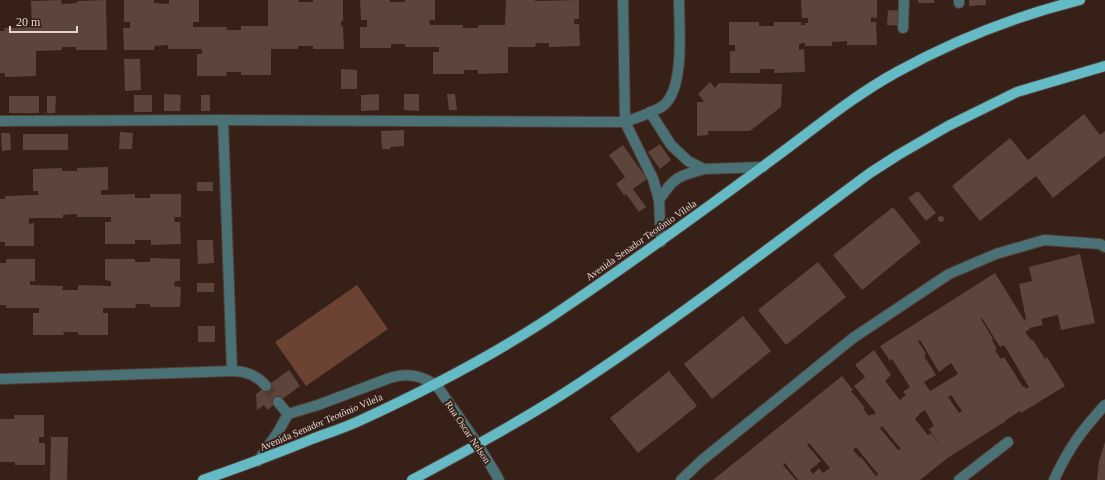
<svg xmlns="http://www.w3.org/2000/svg" width="1105" height="480" font-family="'Times New Roman',serif">
<style>
.green{fill:#6c4232}
.building{fill:#5e453c;fill-rule:evenodd}
.lines{fill:none;stroke-linecap:round;stroke-linejoin:round}
.minor-tunnel{stroke:#503b33;stroke-width:10;stroke-dasharray:10 5;stroke-linecap:butt}
.minor-casing{stroke:#523d35;stroke-width:12}
.major-casing{stroke:#523d35;stroke-width:12}
.minor{stroke:#4a7175;stroke-width:10}
.major{stroke:#65bbc5;stroke-width:10}
.labels{text-anchor:middle;dominant-baseline:central;stroke-width:4;stroke-linejoin:round;paint-order:stroke}
.street-label{font-size:10px;fill:#e3d3ce;stroke:#362018}
</style>
<rect width="100%" height="100%" fill="#362018"/>
<path class="green" d="M357,285L388,329L306,386L275,342Z"/>
<g class="building">
<path d="M61,0L62,4L77,3V1L106,0L107,50H76V47H62V50L36,51V76L5,77V73H0V31H5L4,28L32,27L31,1Z"/>
<path d="M124,0H154V3L169,4V0H199V22H193V27H227L226,30H241V26H268V0H299L298,2H313V0H343V21H341V26H343L344,49H313V46H298V49H271V75H241V72H226L227,76H197V54H202V49H168V45L154,46V50H124L123,28H130V22H124Z"/>
<path d="M360,0H390V2H405V0H435V20H429L430,25H463V28H478V25H505L506,0H535V1L579,0V19H574V24H579L580,46L549,47V43H536L535,47H508V73L478,74V70H464V74H433V52H439V47H405V44H391V48H360V27H367V20H361Z"/>
<path d="M801,0H877V18L871,17V22H876L877,45H847V41L832,42V46H805V43H801V44H799V50L804,49L805,72L774,73V69H760V73H730V51H735V45H729V22H759V26H774V22H801V25H805V23H808V18H802Z"/>
<rect x="918" y="0" width="16" height="3"/>
<path d="M969,0H986V5L969,6Z"/>
<path d="M888,10L903,11L902,26L887,25Z"/>
<path d="M124,59H140L141,90L125,91Z"/>
<path d="M341,69L357,70V89H341Z"/>
<path d="M710,82L715,88L719,83L782,84L781,107L750,131H708V135L697,136V102H704L703,100L698,94Z"/>
<path d="M164,94L181,95L180,111H164Z"/>
<path d="M379,94V110L361,111V95Z"/>
<path d="M404,94H419V111L404,110Z"/>
<path d="M447,94H455L457,110H449Z"/>
<rect x="134" y="95" width="18" height="17"/>
<rect x="201" y="95" width="9" height="16"/>
<rect x="9" y="96" width="30" height="17"/>
<path d="M47,96H56L55,113H47Z"/>
<path d="M1084,114L1100,135L1105,131V156L1053,198L1036,176L980,221L952,186L1010,138L1028,160Z"/>
<path d="M404,130V146L390,147V149H382L381,131Z"/>
<path d="M120,132L133,133L132,149H119Z"/>
<path d="M1,133H10L11,150L2,151Z"/>
<rect x="23" y="134" width="45" height="16"/>
<path d="M660,144L671,160L660,169L648,152Z"/>
<path d="M623,145L647,179L633,189L646,207L639,212L626,194L624,195L616,184L625,177L609,155Z"/>
<path d="M108,167V190H101V195L135,194V198H150V194H181V217H174L175,222H180L181,244L151,245V240H135V244H105V222H111V217H77V214L63,215V218H29V224L34,223V246H5V242H0V199H5V196L38,195V191H33V169L62,168V171H77V168Z"/>
<rect x="197" y="182" width="16" height="9"/>
<path d="M918,191L936,213L926,221L908,198Z"/>
<path d="M893,207L921,242L862,290L833,255Z"/>
<circle cx="941" cy="219" r="3"/>
<path d="M197,240H213L214,263L198,264Z"/>
<path d="M1080,254L1095,323L1061,330L1058,315L1041,319L1043,325L1029,328L1030,329L1025,332L1031,340H1033L1045,359L1047,357L1065,386L1021,413L1020,411L1006,420V421L949,457L920,480H798L785,463L783,465L796,480H713L842,376L853,390L851,391L865,408L863,409L869,416L872,414L873,415L876,413L854,386L865,377L855,365L874,350L891,375L885,381L900,400L906,395L903,392L910,387L892,359L890,361L880,346L995,273L1024,320L1026,319L1019,284L1032,281L1029,267ZM982,318L1000,347L1004,345L1029,387L1026,389L1024,386L1023,387L1004,357L1001,359L995,350L997,349L992,340L993,339L981,319ZM920,340L939,372L951,363L958,374L930,391L924,382L936,375L924,356L926,354L918,341ZM951,395L962,411L959,413L948,397ZM925,410L934,426L929,429L943,449L931,433L928,435L915,419L919,415V414ZM882,426L901,449L898,450L880,428ZM809,443L830,468L823,473L819,468L813,474L810,470L821,461L807,445ZM856,447L878,474L876,476L861,457L860,458L853,450Z"/>
<path d="M150,258L180,259V281H175L174,286L181,287L180,307H150V304H136L135,308H103V313H108V335H78V332H63L64,335H33V313H39V308H6V305H0V263H6V259H35V281H30V285L63,286L62,290H78V285L111,286V281L105,280V259H135V262H150Z"/>
<path d="M818,262L846,297L786,345L758,310Z"/>
<rect x="197" y="283" width="17" height="9"/>
<path d="M743,316L771,351L712,399L684,364Z"/>
<rect x="198" y="326" width="17" height="16"/>
<path d="M289,370L300,386L267,410L264,405L257,410L256,394Z"/>
<path d="M669,371L697,406L638,453L610,418Z"/>
<path d="M14,415H44V437H39V443H45V465H15V462H0V419H14Z"/>
<path d="M51,437H68L67,480H50Z"/>
<path d="M1105,442V480H1097L1099,461Z"/>
</g>
<g class="lines">
<path class="minor-tunnel" d="M266,386L278,402"/>
<defs>
<g id="minor">
<path d="M623,0L625,122L653,179L659,200L661,242"/>
<path d="M959,0V3"/>
<path d="M903,28L904,0"/>
<path d="M650,112L671,145L688,161L704,169L763,167"/>
<path d="M0,121L223,120L625,122C636,118 655,112 664,105C685,87 679,26 679,0"/>
<path d="M659,200C674,177 678,176 704,169"/>
<path d="M232,371C246,371 257,375 266,386"/>
<path d="M0,379L232,371L223,120"/>
<path d="M278,402L288,414"/>
<path d="M258,461L278,432L288,414L318,405L387,379C404,373 418,374 434,384C440,388 444,397 449,403C467,428 484,453 499,480"/>
<path d="M681,480L701,461L853,338L949,274L996,254L1044,240L1100,244L1105,247"/>
<path d="M959,480L1008,442"/>
<path d="M1054,480C1068,449 1082,430 1105,405"/>
</g>
<g id="major">
<path d="M203,480C240,467 276,454 312,439C328,433 344,428 359,421C431,388 502,351 567,306C638,258 708,207 777,156C816,127 855,95 897,72C955,40 1016,16 1080,0"/>
<path d="M412,480C464,452 516,424 566,392C671,324 770,247 870,173L898,155L948,126L1017,92L1105,66"/>
</g>
</defs>
<use href="#minor" class="minor-casing"/>
<use href="#major" class="major-casing"/>
<use href="#minor" class="minor"/>
<use href="#major" class="major"/>
</g>
<g class="labels">
<g class="street-label">
<text transform="translate(641 240) rotate(-35)">Avenida Senador Teotônio Vilela</text>
<text transform="translate(321 422) rotate(-23)">Avenida Senador Teotônio Vilela</text>
<text transform="translate(468 432) rotate(56)">Rua Oscar Nelson</text>
</g>
</g>
<path d="M10 26v6h67v-6" fill="none" stroke="#e3d3ce" stroke-width="2"/>
<text x="16" y="26" font-size="12" fill="#e3d3ce" stroke="#362018" stroke-width="3" paint-order="stroke">20 m</text>
</svg>
